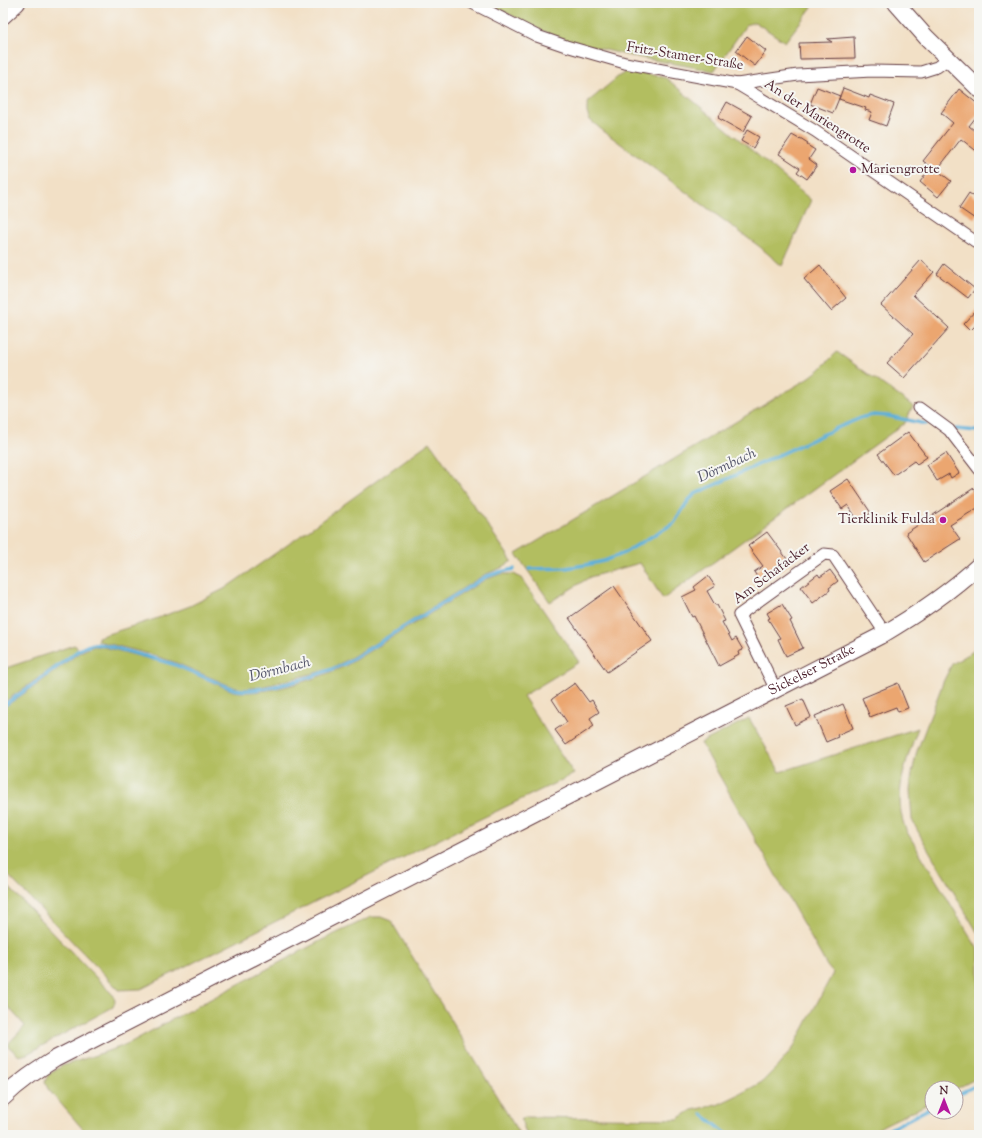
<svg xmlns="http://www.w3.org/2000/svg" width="982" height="1138" font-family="'Sorts Mill Goudy',serif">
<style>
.green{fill:#b2be60;stroke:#7e6e46}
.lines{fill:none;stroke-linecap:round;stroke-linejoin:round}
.stream{stroke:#5fb0da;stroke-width:3.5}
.building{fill:#eba670}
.street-casing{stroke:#633c42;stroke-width:13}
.secondary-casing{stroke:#633c42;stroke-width:18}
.street{stroke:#fff;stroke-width:11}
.secondary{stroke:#fff;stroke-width:16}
.poi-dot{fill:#b5179e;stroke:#f6f6f2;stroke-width:1.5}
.labels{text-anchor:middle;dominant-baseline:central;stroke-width:4;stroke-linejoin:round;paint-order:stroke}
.street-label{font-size:14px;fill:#4a1f2b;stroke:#f6f6f2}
.poi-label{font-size:14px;fill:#4a1f2b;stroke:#f6f6f2;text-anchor:start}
.water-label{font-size:15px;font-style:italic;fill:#515268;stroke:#f6f6f2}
</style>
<rect width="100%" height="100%" fill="#f6f6f2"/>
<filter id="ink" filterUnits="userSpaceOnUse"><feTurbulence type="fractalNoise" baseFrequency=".025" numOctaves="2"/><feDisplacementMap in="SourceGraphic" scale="8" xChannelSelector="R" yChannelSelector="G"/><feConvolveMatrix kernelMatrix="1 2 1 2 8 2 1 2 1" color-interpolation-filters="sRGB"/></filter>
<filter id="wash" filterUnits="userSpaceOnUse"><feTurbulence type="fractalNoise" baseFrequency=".012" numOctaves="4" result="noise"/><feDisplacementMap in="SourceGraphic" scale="16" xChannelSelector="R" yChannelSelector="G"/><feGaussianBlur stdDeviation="0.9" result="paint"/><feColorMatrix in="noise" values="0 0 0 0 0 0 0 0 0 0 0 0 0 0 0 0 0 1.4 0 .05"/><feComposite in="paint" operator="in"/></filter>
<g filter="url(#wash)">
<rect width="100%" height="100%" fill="#f2e0c6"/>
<g class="green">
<path d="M487,3H815L785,42L755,22L746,25L714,71L626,55L570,41L540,30Z"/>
<path d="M634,71L666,78L811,200L782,266L760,247L602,130L590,120L587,113V107L589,101L619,76L626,72Z"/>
<path d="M837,352L913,406L905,423L663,599L640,563L590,577L550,602L516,554L807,379L819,370Z"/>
<path d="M430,442L512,561L501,568L484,575L384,638L345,661L330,669L261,687L243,689L233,687L174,662L149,654L98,641V637L155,619L190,606L224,589L296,539Z"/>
<path d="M501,574H514L521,578L579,662L523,696L574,774L472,823L141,989L119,990L3,870V708L38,684L80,652L94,646L104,647L173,665L233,691C263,697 320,678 347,665L486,579Z"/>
<path d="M979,641V935L921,837L912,820L910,790L912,773L917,751L944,680L952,664L972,652Z"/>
<path d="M74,645L77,647L78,650L3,703V669Z"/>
<path d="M749,718L780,772L918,728C906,761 891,798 907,832L979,951V1077L956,1089V1088H932V1102L884,1125L868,1135H527L521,1120L525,1117L678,1119L692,1110L717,1105L740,1094L762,1082L778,1066L793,1048L833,973L827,966L701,743Z"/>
<path d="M3,881L114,996L115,1002L113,1007L27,1054L19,1056L7,1045L25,1026L3,1001Z"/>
<path d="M371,917H381L391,921L520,1135H88L48,1089L45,1082L48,1075L62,1066L120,1047L133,1041L173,1019L322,940Z"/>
</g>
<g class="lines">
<g class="stream">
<path d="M956,429L977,431"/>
<path d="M529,569L566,568L585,565L604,561L624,553L674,523L688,501L695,494L837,428L863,417L874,415L888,416L926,424"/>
<path d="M3,706L37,682L79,650L87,646L94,644L105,645L173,664L233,689C260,695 320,675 346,663L485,577L500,572L514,569"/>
<path d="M956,1095L979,1084"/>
<path d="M702,1114L728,1135"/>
<path d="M878,1135L932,1107"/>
</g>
</g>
<g id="blocks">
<g class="building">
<path d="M747,36L766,51L755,66L736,51Z"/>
<path d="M854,37L855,58L800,59L799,43L832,42L827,39Z"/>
<path d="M817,87L840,96L833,113L810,104Z"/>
<path d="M843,88L869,98L870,95L894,104L886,126L869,120L872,112L865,110L866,108L839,99Z"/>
<path d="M959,89L979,105V113L969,126L979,134V153L961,139L937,170L951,181L938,197L920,182L931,167L923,161L953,123L941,113Z"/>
<path d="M727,102L752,116L743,132L718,118Z"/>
<path d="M747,130L759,137L753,148L741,141Z"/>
<path d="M792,135L799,139L800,138L808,143L807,145L815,150L809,159L817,165L807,179L797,172L800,168L779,154Z"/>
<path d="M969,193L979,200V213L975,219L959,208Z"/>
<path d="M921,260L934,272L913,295L949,328L904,378L887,363L913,334L881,305Z"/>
<path d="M944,264L975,289L968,298L937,274Z"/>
<path d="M820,265L846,298L831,311L804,279Z"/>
<path d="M979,307V322L970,331L963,324Z"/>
<path d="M908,432L927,457L917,464L914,461L894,475L878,454Z"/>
<path d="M946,453L959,473L951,478L949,474L937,481L927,465Z"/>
<path d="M848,479L871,513L858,521L848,505L842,509L830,491Z"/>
<path d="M974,488L979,496V507L950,525L960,539L924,562L906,533Z"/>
<path d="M767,532L790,563L781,570L778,567L760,581L754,572L763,566L748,546Z"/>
<path d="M830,570L838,581L829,588L830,590L813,603L801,587L818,574L820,577Z"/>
<path d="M708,576L715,586L707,591L715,605H717L725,621L722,622L732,641L736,638L743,650L738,652L739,655L719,666L694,616L692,617L682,597L696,590L694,587Z"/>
<path d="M614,586L652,641L607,672L569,618Z"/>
<path d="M782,604L792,620L790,621L803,648L786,656L778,639L780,638L768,619L770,618L767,613Z"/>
<path d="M575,683L589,702L592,700L599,712L590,718L594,726L566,745L555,730L567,722L552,699Z"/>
<path d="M898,683L908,708L898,712L896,707L870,717L862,698Z"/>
<path d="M803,699L811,717L795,725L786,706Z"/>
<path d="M843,704L853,728L837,735L838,737L826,742L815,716Z"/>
</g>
</g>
</g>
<g filter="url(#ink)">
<use href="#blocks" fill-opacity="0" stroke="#633c42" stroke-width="1"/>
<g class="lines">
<defs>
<g id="street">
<path d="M472,3L537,36L566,46L625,63L737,84L798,75L872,71L921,72L937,67L948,59"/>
<path d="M737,84L815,131L979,244"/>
<path d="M919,408L949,430L979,469"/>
<path d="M776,690L739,615L824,554L833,555L885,633"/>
</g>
<g id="secondary">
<path d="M896,3L926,37L979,89"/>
<path d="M3,16L17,3"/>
<path id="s1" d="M3,1098C19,1082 36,1071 55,1059L880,636C916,615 949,593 979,565"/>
</g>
</defs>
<use href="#street" class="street-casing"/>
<use href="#secondary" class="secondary-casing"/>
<use href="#street" class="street"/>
<use href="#secondary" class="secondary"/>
</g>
</g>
<g class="poi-dot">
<circle cx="853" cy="170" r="4"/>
<circle cx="943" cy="520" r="4"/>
</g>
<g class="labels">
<g class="street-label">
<text transform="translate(685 57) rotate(9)">Fritz-Stamer-Straße</text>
<text transform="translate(817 117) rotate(33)">An der Mariengrotte</text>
<text transform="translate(772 574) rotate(-37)">Am Schafacker</text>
<text stroke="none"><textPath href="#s1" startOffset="916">Sickelser Straße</textPath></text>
</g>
<g class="poi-label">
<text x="861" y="170">Mariengrotte</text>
<text x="935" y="520" text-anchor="end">Tierklinik Fulda</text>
</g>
<g class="water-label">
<text transform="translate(727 466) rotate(-25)">Dörmbach</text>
<text transform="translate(280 670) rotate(-14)">Dörmbach</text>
</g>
</g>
<rect width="982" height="1138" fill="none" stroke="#f6f6f2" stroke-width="16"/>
<g transform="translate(944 1100)"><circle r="19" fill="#f6f6f2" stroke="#b1a0a2"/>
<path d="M0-3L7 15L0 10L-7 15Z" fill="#b5179e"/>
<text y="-6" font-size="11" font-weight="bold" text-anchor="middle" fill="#4a1f2b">N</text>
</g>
</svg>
